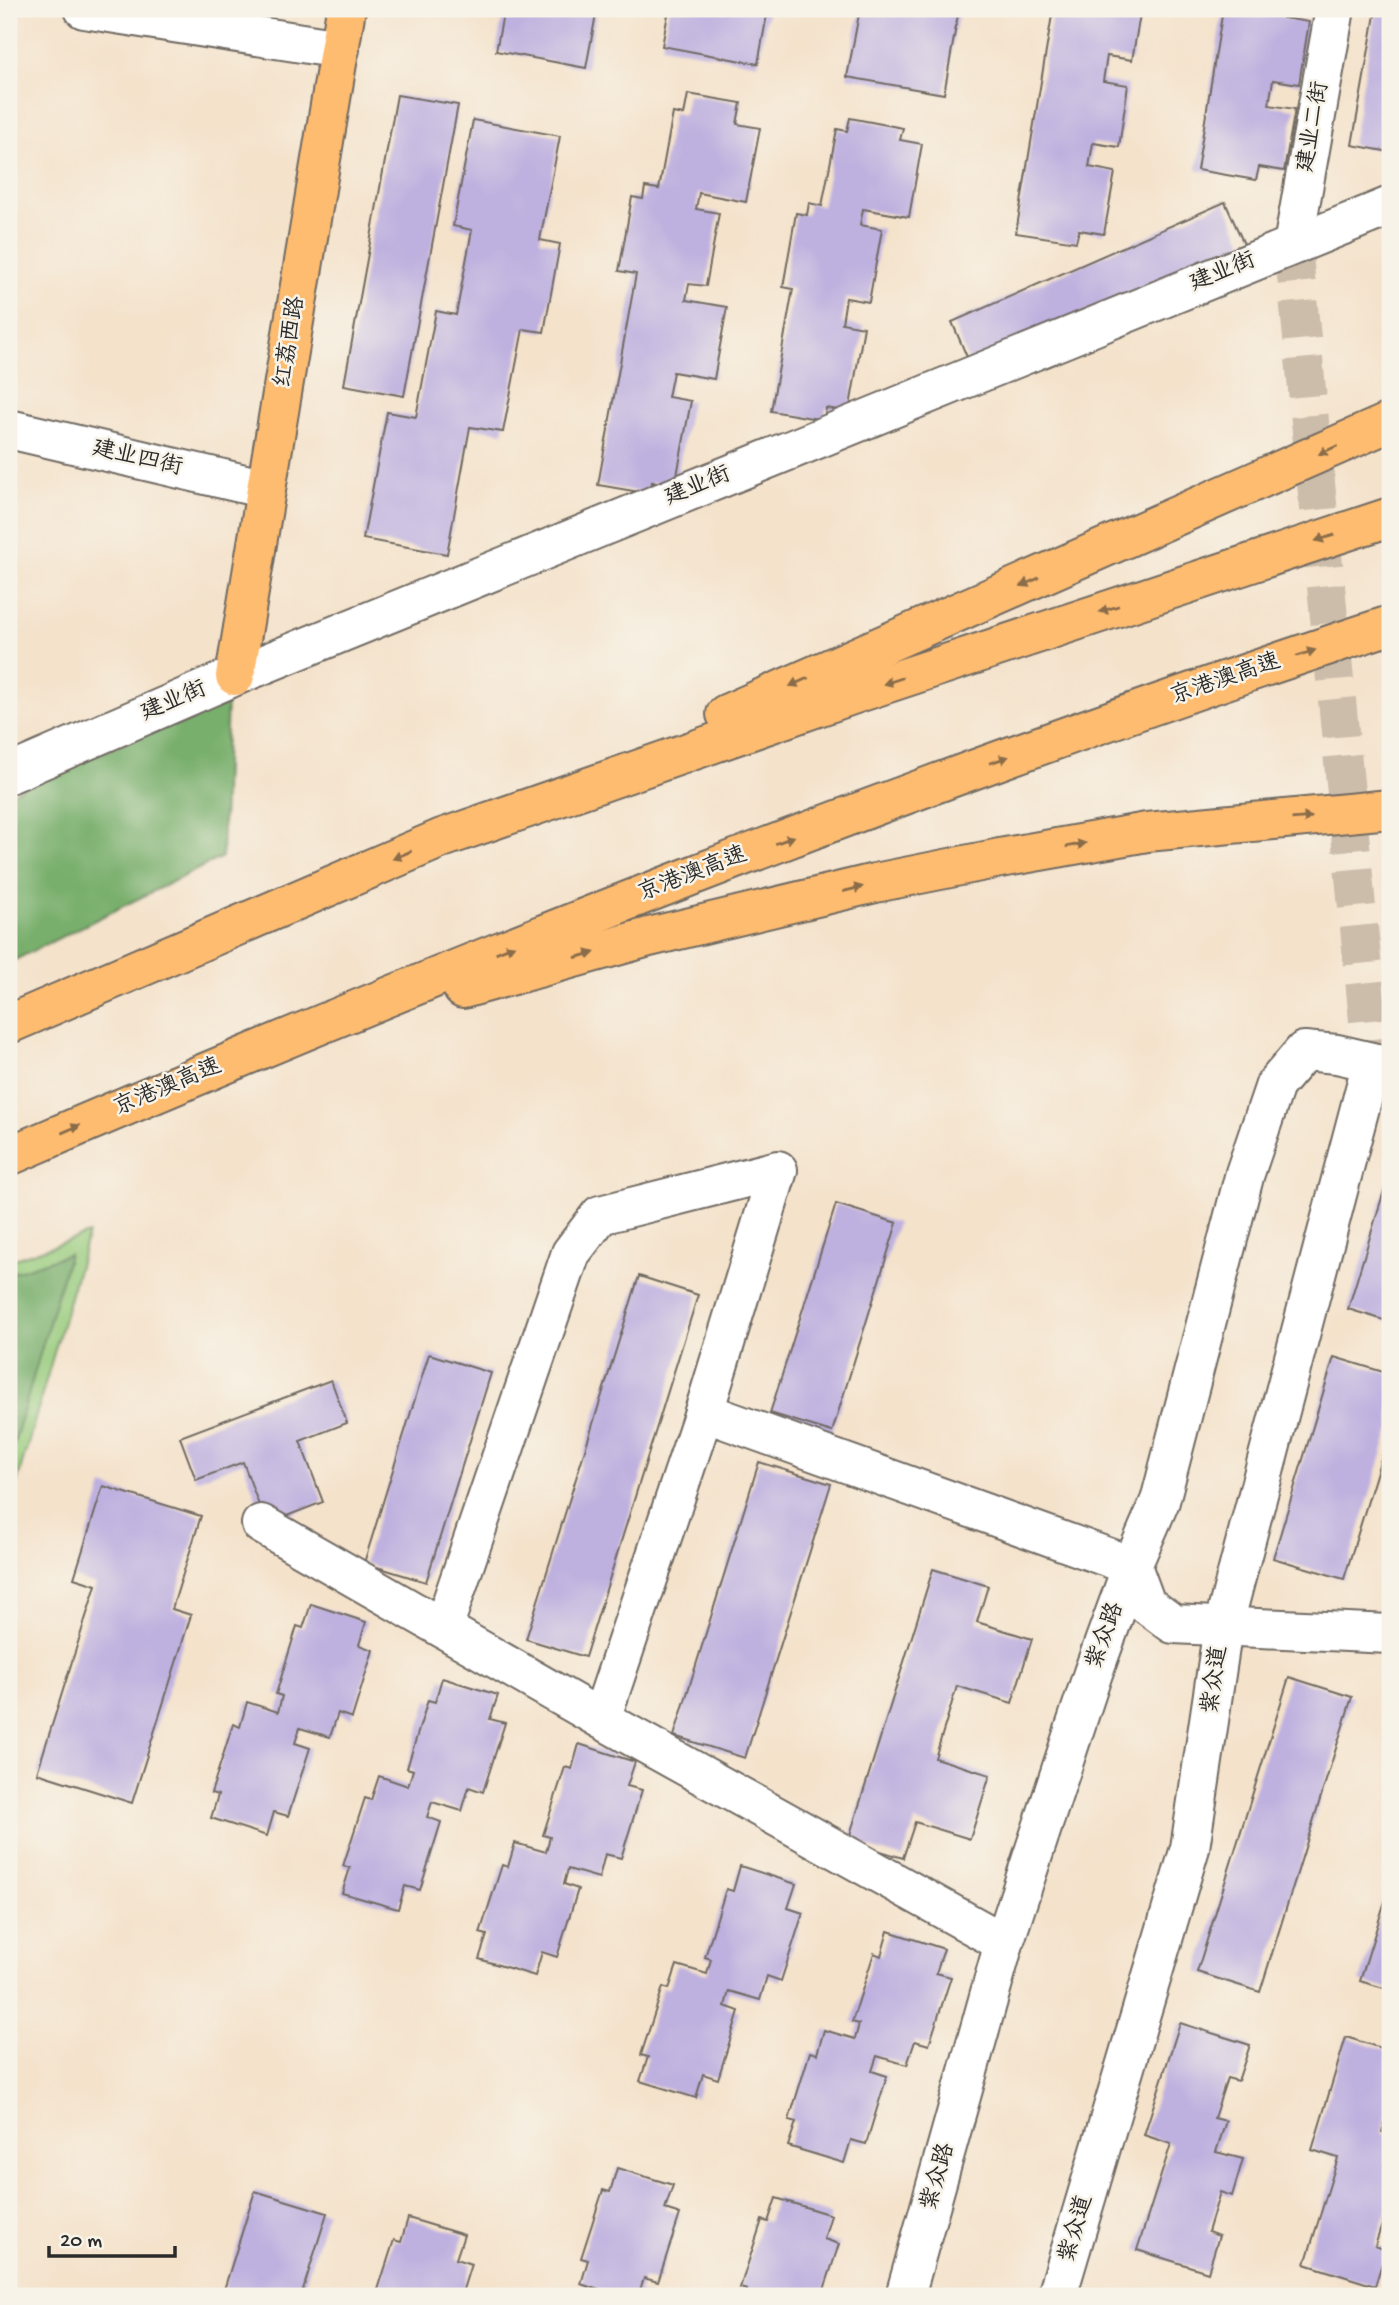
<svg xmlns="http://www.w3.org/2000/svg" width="1399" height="2305" font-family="'Gochi Hand','LXGW WenKai TC',sans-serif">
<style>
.green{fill:#96cb7c;stroke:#607b54;stroke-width:2}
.forest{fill:#78af6c;stroke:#526d4c;stroke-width:2}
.building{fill:#beb0df}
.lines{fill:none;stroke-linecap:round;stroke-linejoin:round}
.minor-tunnel{stroke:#ccbdab;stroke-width:38;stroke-dasharray:38 19;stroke-linecap:butt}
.minor-casing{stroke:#716b63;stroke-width:42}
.major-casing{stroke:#716b63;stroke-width:42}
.highway-casing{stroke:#716b63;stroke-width:42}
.minor{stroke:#fff;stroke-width:38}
.major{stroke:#febc70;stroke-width:38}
.highway{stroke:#febc70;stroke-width:38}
.oneway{fill:#8a6c4a}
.labels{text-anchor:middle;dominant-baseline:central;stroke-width:5;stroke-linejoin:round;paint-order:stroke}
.street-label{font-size:23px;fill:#2b2b2b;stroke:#f7f3e8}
</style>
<rect width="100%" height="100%" fill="#f7f3e8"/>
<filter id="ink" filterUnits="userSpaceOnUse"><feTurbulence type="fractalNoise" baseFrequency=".0143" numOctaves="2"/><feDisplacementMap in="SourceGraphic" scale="14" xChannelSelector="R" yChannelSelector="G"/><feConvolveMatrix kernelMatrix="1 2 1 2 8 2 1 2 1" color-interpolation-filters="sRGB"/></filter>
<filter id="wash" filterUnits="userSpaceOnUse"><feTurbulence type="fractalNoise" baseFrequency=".00686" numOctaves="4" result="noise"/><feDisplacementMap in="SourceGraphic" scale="28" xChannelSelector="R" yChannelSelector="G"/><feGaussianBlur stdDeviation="1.57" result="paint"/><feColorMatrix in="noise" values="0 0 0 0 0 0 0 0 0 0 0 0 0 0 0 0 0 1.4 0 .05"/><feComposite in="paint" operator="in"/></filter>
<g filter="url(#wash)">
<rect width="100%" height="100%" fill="#f4e2cb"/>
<path class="green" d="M88,1234L9,1510V1261Z"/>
<g class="forest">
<path d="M227,698L222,857L9,963V795L23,787Z"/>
<path d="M69,1254L9,1461V1274Z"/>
</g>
<g id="blocks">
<g class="building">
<path d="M504,9H597L586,68L496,51Z"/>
<path d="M669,9H768L758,64L662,46Z"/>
<path d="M860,9H959L944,94L847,77Z"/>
<path d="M1053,9H1141L1132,60L1107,56L1103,81L1128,85L1119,147L1093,143L1089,167L1115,172L1104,234L1079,230L1076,242L1016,233Z"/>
<path d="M1223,9H1285L1283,18L1309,22L1299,84L1273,80L1269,105L1295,109L1284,171L1259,167L1256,180L1197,170Z"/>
<path d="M1376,9H1390V152L1352,145Z"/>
<path d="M688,94L741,103L737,124L760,128L746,202L699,193L696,209L719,213L706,286L689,284L686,300L727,307L714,379L673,372L668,397L691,401L675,486L652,482L651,494L598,485L636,274L619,271L632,197L643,199L645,187L659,189L673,113L684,115Z"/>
<path d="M397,95L458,105L404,396L344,385Z"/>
<path d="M850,118L903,128L900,140L922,144L909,217L863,209L860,225L882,229L869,302L846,298L842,323L864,327L849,412L826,408L824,420L771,411L793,289L783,287L796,213L807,215L809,203L822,206L837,129L847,131Z"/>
<path d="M473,120L560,136L540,240L560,244L544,332L523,329L503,432L470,427L447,554L363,539L387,412L416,417L436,311L456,315L472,230L453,226Z"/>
<path d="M1225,202L1244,244L970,364L952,322Z"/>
<path d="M1390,1171V1322L1348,1309Z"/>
<path d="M836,1204L897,1223L832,1432L770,1413Z"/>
<path d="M639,1276L698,1295L585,1657L526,1639Z"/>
<path d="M429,1354L491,1373L426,1582L364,1563Z"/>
<path d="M1334,1357L1390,1374V1429L1344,1579L1273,1558Z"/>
<path d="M331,1380L347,1423L300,1441L323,1502L266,1524L243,1462L196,1480L180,1437Z"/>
<path d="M759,1462L831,1484L745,1758L674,1736Z"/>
<path d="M103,1486L201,1516L172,1609L191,1615L132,1803L37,1773L96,1585L74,1578Z"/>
<path d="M933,1569L988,1586L977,1622L1032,1639L1012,1703L957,1686L935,1758L990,1775L970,1839L915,1822L903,1858L848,1841Z"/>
<path d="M311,1604L366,1622L359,1645L373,1650L352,1718L338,1713L330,1737L300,1728L295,1743L310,1748L288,1816L274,1812L267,1836L211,1818L218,1795L211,1793L233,1724L240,1727L247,1702L278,1712L282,1696L276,1694L297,1626L303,1628Z"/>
<path d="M1289,1677L1352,1697L1260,1992L1197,1972Z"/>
<path d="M442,1678L498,1695L490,1719L505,1723L483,1792L469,1787L462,1811L432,1802L427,1817L441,1822L420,1890L405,1886L398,1909L342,1893L350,1868L343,1866L365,1798L371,1800L379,1776L408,1786L413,1770L407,1768L428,1700L435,1702Z"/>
<path d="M579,1744L635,1762L627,1786L642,1790L621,1858L605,1854L599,1878L568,1869L564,1884L578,1889L557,1957L542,1952L535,1976L479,1959L487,1935L480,1933L502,1865L508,1867L515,1843L546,1852L550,1837L543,1835L565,1767L572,1769Z"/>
<path d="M740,1866L796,1884L788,1908L803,1913L781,1981L767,1976L760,2000L729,1991L725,2006L739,2011L718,2079L703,2074L696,2098L640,2081L648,2057L641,2055L663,1987L669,1989L677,1965L707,1974L711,1959L705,1957L726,1889L733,1891Z"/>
<path d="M1390,1885V1990L1360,1981Z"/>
<path d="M888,1931L944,1949L936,1973L951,1977L929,2045L915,2041L907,2065L877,2056L872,2071L887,2076L866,2144L851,2140L844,2163L788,2146L796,2122L789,2120L810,2052L817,2054L824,2030L855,2039L859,2024L852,2022L874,1953L881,1956Z"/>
<path d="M1180,2023L1250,2045L1238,2081L1227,2078L1214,2118L1226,2121L1216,2152L1243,2159L1232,2196L1220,2192L1208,2232L1219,2236L1208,2272L1137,2250L1171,2144L1144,2135Z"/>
<path d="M1346,2037L1390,2051V2105L1382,2132L1390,2135V2146L1384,2165L1390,2167V2207L1388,2206L1375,2246L1386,2250L1375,2286L1305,2264L1338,2158L1312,2150Z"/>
<path d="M617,2168L673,2185L665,2209L680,2214L658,2282L644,2278L639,2293L649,2296H610L611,2294L581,2284L588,2260L581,2258L603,2190L610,2192Z"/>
<path d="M255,2191L327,2213L301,2296H222Z"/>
<path d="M776,2198L831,2215L824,2239L839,2244L822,2296H745L747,2290L740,2288L762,2220L768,2222Z"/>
<path d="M408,2218L464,2235L456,2259L471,2264L461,2296H376L394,2240L401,2242Z"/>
</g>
</g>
</g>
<g filter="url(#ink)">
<use href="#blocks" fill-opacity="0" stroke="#716b63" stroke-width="2"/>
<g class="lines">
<path class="minor-tunnel" d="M1293,245L1372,1062"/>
<defs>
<g id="minor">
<path d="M84,9L340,49"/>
<path d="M1293,245L1335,9"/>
<path d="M9,429L266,489"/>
<path d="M9,774L235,676L1390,206"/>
<path d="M704,1412L1132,1566"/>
<path d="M261,1524L601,1719L1004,1943"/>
<path d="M1132,1566L1146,1604L1173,1624L1390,1634"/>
<path d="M443,1628L571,1253L600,1215L778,1170L704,1412L601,1719"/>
<path d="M905,2296L1004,1943L1093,1673L1132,1566L1160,1501L1245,1173L1275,1085L1304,1051L1337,1054L1372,1062L1223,1627L1190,1848L1057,2296"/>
</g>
<path id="major" d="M235,676L346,9"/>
<g id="highway">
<path d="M726,714L1390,422"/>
<path d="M463,989L649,937L875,883L1000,858L1147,832L1390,809"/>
<path d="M9,1024L442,838L855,694L1390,517"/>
<path d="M9,1156C462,961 921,779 1390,625"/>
</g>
</defs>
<use href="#minor" class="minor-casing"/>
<use href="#major" class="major-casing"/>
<use href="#highway" class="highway-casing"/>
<use href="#minor" class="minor"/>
<use href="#major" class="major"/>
<use href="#highway" class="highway"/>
</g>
<defs><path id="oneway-solid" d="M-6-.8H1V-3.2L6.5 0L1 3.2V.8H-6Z" transform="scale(1.75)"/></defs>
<g class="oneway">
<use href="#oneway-solid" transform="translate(1328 450) rotate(156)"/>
<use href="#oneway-solid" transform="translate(1325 538) rotate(163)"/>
<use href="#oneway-solid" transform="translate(1030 582) rotate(156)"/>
<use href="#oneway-solid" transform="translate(1109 609) rotate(162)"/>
<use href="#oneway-solid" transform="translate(1306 653) rotate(-18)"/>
<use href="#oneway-solid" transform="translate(893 681) rotate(162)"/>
<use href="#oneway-solid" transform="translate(799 682) rotate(156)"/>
<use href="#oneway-solid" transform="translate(999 760) rotate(-19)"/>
<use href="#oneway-solid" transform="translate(1302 818) rotate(-5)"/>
<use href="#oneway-solid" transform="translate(785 840) rotate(-21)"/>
<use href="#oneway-solid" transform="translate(1076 845) rotate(-10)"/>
<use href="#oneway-solid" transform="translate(402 855) rotate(157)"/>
<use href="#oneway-solid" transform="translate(853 889) rotate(-14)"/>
<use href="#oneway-solid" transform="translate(505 949) rotate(-22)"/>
<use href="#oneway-solid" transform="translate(585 955) rotate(-15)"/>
<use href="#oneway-solid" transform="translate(71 1129) rotate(-23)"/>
</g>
</g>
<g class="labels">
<g class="street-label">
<text transform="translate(1314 127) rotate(-80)">建业二街</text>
<text transform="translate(1223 273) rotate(-22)">建业街</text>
<text transform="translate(291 342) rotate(-81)">红荔西路</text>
<text transform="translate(137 459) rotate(13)">建业四街</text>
<text transform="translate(698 487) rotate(-22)">建业街</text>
<text transform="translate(1226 680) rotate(-19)">京港澳高速</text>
<text transform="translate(174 702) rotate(-23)">建业街</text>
<text transform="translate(693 875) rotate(-21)">京港澳高速</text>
<text transform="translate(168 1088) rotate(-23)">京港澳高速</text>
<text transform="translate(1106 1636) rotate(-70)">紫众路</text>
<text transform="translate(1216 1680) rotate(-82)">紫众道</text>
<text transform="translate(939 2177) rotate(-74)">紫众路</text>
<text transform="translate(1077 2229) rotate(-74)">紫众道</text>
</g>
</g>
<rect width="1399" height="2305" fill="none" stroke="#f7f3e8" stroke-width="35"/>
<path d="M49 2246v10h126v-10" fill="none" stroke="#2b2b2b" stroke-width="3.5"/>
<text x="60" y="2246" font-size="21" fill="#2b2b2b" stroke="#f7f3e8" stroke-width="5" paint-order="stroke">20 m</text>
</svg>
